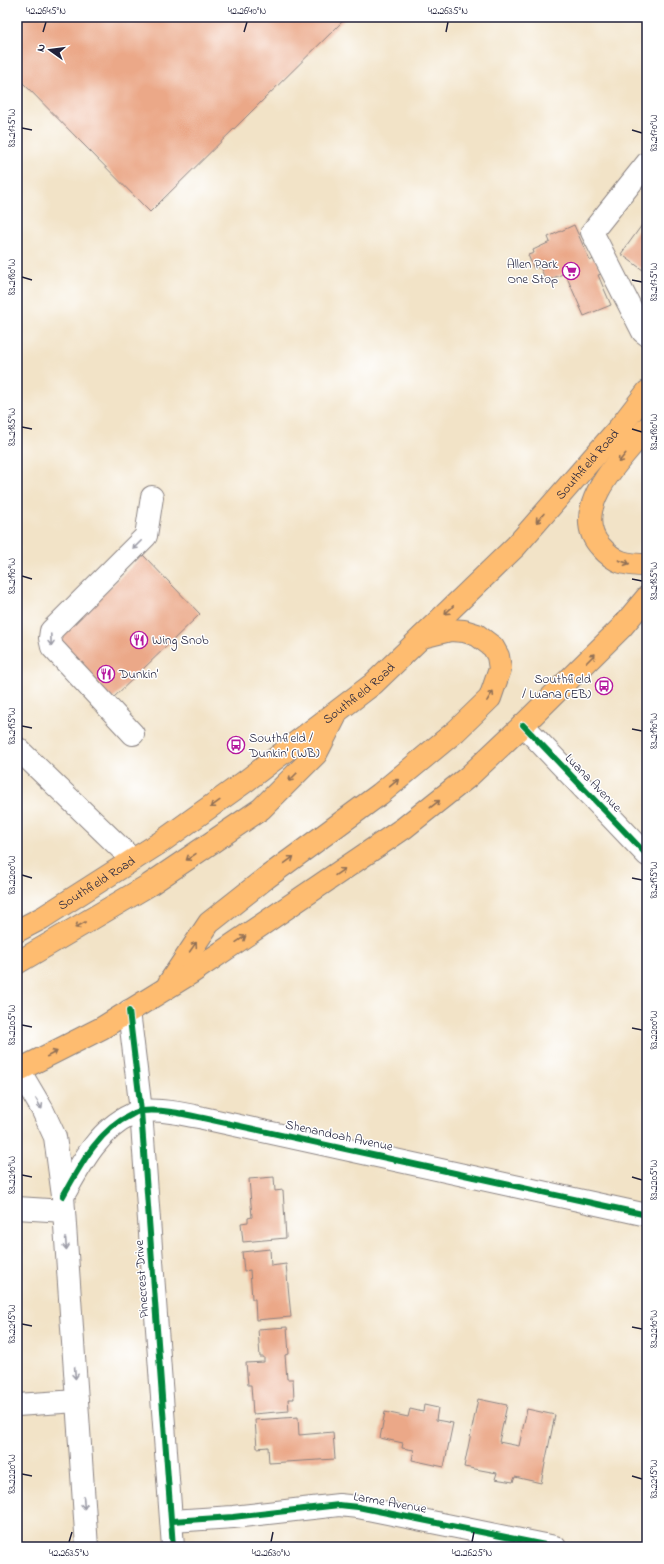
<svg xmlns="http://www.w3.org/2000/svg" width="664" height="1564" font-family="'Indie Flower',sans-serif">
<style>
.building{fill:#eba888}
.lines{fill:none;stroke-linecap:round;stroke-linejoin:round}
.minor-casing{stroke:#8a8281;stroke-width:24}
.highway-casing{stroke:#8a8281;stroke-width:24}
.minor{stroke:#fff;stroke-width:22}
.highway{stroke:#febc70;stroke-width:22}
.cycleway-casing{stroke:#fff;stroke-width:8}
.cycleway{stroke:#00873e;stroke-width:6}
.oneway{stroke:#906f56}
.oneway2{stroke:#9c9ca7}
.ticks{fill:none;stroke:#22223b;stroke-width:1.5}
.labels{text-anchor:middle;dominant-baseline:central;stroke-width:3;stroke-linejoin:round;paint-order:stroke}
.poi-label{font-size:13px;fill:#22223b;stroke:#fff;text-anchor:start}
.street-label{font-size:13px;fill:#22223b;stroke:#fff}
.neatline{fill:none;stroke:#22223b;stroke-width:1.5}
.ticks-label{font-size:10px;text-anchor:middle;fill:#22223b}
</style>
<rect width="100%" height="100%" fill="#fff"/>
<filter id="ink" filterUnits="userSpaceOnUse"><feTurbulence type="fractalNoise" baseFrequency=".025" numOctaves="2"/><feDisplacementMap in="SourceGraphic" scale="8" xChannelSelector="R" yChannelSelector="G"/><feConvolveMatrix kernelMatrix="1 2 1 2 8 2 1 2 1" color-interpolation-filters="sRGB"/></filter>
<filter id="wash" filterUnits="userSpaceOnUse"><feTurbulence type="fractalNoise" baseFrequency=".012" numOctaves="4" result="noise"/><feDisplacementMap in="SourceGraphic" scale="16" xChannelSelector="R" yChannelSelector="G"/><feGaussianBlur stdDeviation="0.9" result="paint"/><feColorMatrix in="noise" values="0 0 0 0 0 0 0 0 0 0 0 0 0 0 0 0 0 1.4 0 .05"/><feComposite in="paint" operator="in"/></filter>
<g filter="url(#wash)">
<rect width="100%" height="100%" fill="#f2e3c7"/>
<g id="blocks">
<g class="building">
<path d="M17,17H347L150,212L17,77Z"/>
<path d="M647,218V273L621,254Z"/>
<path d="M574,225L590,261L595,258L602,274L598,275L611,305L584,316L565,273L546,281L540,267L534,269L528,255L534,253L533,250L550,242L548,237Z"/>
<path d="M143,555L200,614L111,700L58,639Z"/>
<path d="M274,1177L275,1191L283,1190L286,1238L243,1242L241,1223L248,1222V1218L252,1217L249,1179Z"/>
<path d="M270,1249L271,1266L286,1264L291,1317L256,1320L255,1299H252L250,1270L244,1271L242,1252Z"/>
<path d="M287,1327L289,1354L285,1355L287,1379H293L294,1399H288L289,1411L253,1414L251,1385H248L246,1363L264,1362V1357H260L258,1329Z"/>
<path d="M478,1399L507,1405L499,1442L519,1446L527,1409L555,1415L541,1483L515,1477L513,1482L495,1479L497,1473L464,1467Z"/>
<path d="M424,1405L438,1408L436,1420L453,1423L444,1467L412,1460L414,1450L402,1448L403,1443L380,1438L385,1412L408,1417L410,1409L423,1412Z"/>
<path d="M298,1417L299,1435L333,1432L335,1459L269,1463L268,1447L257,1448L255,1420Z"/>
</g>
</g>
</g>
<g filter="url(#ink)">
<use href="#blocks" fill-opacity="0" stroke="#8a8281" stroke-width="1"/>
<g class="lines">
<defs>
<g id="minor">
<path d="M647,163L592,232L643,332L647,335"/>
<path d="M523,725L647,855"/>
<path d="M133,734L52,647L50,638L51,631L146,536L152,497"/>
<path d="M17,748L133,860"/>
<path d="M129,1011L141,1111L173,1547"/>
<path d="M19,1070L42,1109L55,1137L63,1196L87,1547"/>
<path d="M63,1196C80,1166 98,1130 131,1115C134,1113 138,1111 142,1111C162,1109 184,1114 203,1118L647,1215"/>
<path d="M17,1208L64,1211"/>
<path d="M17,1405L77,1401"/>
<path d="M172,1521L233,1517L339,1505L358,1507L555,1547"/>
</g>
<g id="highway">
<path d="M647,428C624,455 566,510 601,547C615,563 626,565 647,565"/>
<path id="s1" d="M17,931L42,918L161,842L246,781L373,684L516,546L619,428L647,392"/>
<path d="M17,963L149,885L261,809L316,754L335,717"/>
<path d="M169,983L209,923L266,878L380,794L456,731L490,698L500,669L498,656L493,647L477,635L464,631L450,630L422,637"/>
<path d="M17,1071L102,1028L191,973L404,828L468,777L523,725L621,628L647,597"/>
</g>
</defs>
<use href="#minor" class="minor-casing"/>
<use href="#highway" class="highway-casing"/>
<use href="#minor" class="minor"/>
<use href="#highway" class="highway"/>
<defs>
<g id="cycleway">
<path d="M523,725L647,855"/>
<path d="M129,1011L141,1111L173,1547"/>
<path d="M63,1196C80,1166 98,1130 131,1115C134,1113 138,1111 142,1111C162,1109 184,1114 203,1118L647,1215"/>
<path d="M172,1521L233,1517L339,1505L358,1507L555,1547"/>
</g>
</defs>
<use href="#cycleway" class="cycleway-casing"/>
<use href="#cycleway" class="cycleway"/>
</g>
<defs><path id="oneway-shaft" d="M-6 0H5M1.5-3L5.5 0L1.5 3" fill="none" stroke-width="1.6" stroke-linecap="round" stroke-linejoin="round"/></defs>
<g class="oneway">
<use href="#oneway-shaft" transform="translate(622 458) rotate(129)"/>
<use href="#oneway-shaft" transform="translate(540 518) rotate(131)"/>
<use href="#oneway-shaft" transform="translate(624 562) rotate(19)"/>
<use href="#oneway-shaft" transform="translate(449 610) rotate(136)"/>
<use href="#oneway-shaft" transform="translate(591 658) rotate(-45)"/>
<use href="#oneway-shaft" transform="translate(490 696) rotate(-58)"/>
<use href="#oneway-shaft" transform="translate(293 777) rotate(135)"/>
<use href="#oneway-shaft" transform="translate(394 783) rotate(-40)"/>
<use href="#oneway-shaft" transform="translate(215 804) rotate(144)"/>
<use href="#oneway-shaft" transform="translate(435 804) rotate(-38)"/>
<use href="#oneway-shaft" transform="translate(191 857) rotate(146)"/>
<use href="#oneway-shaft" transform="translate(289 860) rotate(-36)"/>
<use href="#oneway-shaft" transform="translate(340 872) rotate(-35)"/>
<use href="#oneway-shaft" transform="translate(80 925) rotate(150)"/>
<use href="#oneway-shaft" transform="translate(241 939) rotate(-34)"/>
<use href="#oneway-shaft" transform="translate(193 947) rotate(-55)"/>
<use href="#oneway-shaft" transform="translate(52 1054) rotate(-27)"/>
</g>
<g class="oneway2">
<use href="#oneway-shaft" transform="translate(137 545) rotate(135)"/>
<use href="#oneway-shaft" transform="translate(51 640) rotate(88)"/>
<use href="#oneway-shaft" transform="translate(39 1104) rotate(60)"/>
<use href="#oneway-shaft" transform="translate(66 1244) rotate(86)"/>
<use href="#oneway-shaft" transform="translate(75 1373) rotate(86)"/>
<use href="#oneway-shaft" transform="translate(84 1503) rotate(86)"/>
</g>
</g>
<path class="ticks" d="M43,32L46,22M244,32L247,22M446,32L448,22M22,128L32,130M632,130L642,133M22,277L32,280M632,280L642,282M22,427L32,429M632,429L642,432M22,576L32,579M632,579L642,581M22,726L32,728M632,729L642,731M22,875L32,878M632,878L642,880M22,1025L32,1027M632,1028L642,1030M22,1175L32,1177M632,1177L642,1180M22,1324L32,1326M632,1327L642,1329M22,1474L32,1476M632,1476L642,1479M69,1542L72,1532M271,1542L273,1532M472,1542L474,1532"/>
<defs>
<symbol id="supermarket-ring" viewBox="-11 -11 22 22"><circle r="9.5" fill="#fff" stroke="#b5179e" stroke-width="1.5"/><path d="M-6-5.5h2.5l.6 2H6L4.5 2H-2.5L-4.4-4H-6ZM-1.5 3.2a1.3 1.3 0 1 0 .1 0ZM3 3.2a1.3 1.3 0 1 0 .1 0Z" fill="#b5179e"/></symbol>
<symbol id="restaurant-ring" viewBox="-11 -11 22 22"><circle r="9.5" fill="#fff" stroke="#b5179e" stroke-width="1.5"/><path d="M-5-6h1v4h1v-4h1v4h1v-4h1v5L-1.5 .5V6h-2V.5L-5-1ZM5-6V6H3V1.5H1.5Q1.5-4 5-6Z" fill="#b5179e"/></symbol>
<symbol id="bus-ring" viewBox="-11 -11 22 22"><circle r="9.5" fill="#fff" stroke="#b5179e" stroke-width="1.5"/><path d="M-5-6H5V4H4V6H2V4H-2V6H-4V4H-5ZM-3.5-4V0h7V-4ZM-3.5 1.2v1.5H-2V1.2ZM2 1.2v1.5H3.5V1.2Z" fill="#b5179e"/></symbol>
</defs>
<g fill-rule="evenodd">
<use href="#supermarket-ring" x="561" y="261" width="20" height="20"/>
<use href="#restaurant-ring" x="129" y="630" width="20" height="20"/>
<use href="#restaurant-ring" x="96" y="664" width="20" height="20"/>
<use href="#bus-ring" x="594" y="676" width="20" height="20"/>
<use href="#bus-ring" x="226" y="735" width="20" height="20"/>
</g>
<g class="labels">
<g class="poi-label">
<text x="558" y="264" text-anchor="end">Allen Park<tspan x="558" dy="15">One Stop</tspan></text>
<text x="152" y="640">Wing Snob</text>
<text x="119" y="674">Dunkin'</text>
<text x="591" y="679" text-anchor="end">Southfield<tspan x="591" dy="15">/ Luana (EB)</tspan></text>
<text x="249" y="738">Southfield /<tspan x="249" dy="15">Dunkin' (WB)</tspan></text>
</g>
<g class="street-label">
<text stroke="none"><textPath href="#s1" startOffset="741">Southfield Road</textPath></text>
<text stroke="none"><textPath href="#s1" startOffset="417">Southfield Road</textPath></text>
<text transform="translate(593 783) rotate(46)">Luana Avenue</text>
<text stroke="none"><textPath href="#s1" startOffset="93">Southfield Road</textPath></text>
<text transform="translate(339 1136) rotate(12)">Shenandoah Avenue</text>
<text transform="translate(142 1279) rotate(-94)">Pinecrest Drive</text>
<text transform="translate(390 1503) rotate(10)">Larme Avenue</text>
</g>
</g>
<rect width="664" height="1564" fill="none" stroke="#fff" stroke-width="44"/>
<g transform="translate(50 50) rotate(284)" stroke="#ffffff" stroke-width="3" paint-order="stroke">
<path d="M0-3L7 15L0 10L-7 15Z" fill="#22223b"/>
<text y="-6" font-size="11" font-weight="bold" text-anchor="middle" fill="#22223b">N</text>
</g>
<rect x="22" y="22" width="620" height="1520" class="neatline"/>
<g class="ticks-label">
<text x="46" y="14">42.2645°N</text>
<text x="247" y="14">42.2640°N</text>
<text x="448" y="14">42.2635°N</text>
<text transform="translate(11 128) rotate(-90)" y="4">83.2175°W</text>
<text transform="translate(653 133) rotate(-90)" y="4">83.2170°W</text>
<text transform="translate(11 277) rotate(-90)" y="4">83.2180°W</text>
<text transform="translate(653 282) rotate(-90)" y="4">83.2175°W</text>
<text transform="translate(11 427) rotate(-90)" y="4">83.2185°W</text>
<text transform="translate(653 432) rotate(-90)" y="4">83.2180°W</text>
<text transform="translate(11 576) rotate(-90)" y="4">83.2190°W</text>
<text transform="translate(653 581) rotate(-90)" y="4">83.2185°W</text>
<text transform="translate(11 726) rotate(-90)" y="4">83.2195°W</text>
<text transform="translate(653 731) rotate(-90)" y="4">83.2190°W</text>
<text transform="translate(11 875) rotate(-90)" y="4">83.2200°W</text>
<text transform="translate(653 880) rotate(-90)" y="4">83.2195°W</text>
<text transform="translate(11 1025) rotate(-90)" y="4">83.2205°W</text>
<text transform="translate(653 1030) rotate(-90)" y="4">83.2200°W</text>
<text transform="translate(11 1175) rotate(-90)" y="4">83.2210°W</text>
<text transform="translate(653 1180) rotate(-90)" y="4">83.2205°W</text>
<text transform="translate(11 1324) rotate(-90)" y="4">83.2215°W</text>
<text transform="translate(653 1329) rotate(-90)" y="4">83.2210°W</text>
<text transform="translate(11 1474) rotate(-90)" y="4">83.2220°W</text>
<text transform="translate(653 1479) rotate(-90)" y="4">83.2215°W</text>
<text x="69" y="1556">42.2635°N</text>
<text x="271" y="1556">42.2630°N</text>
<text x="472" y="1556">42.2625°N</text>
</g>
</svg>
